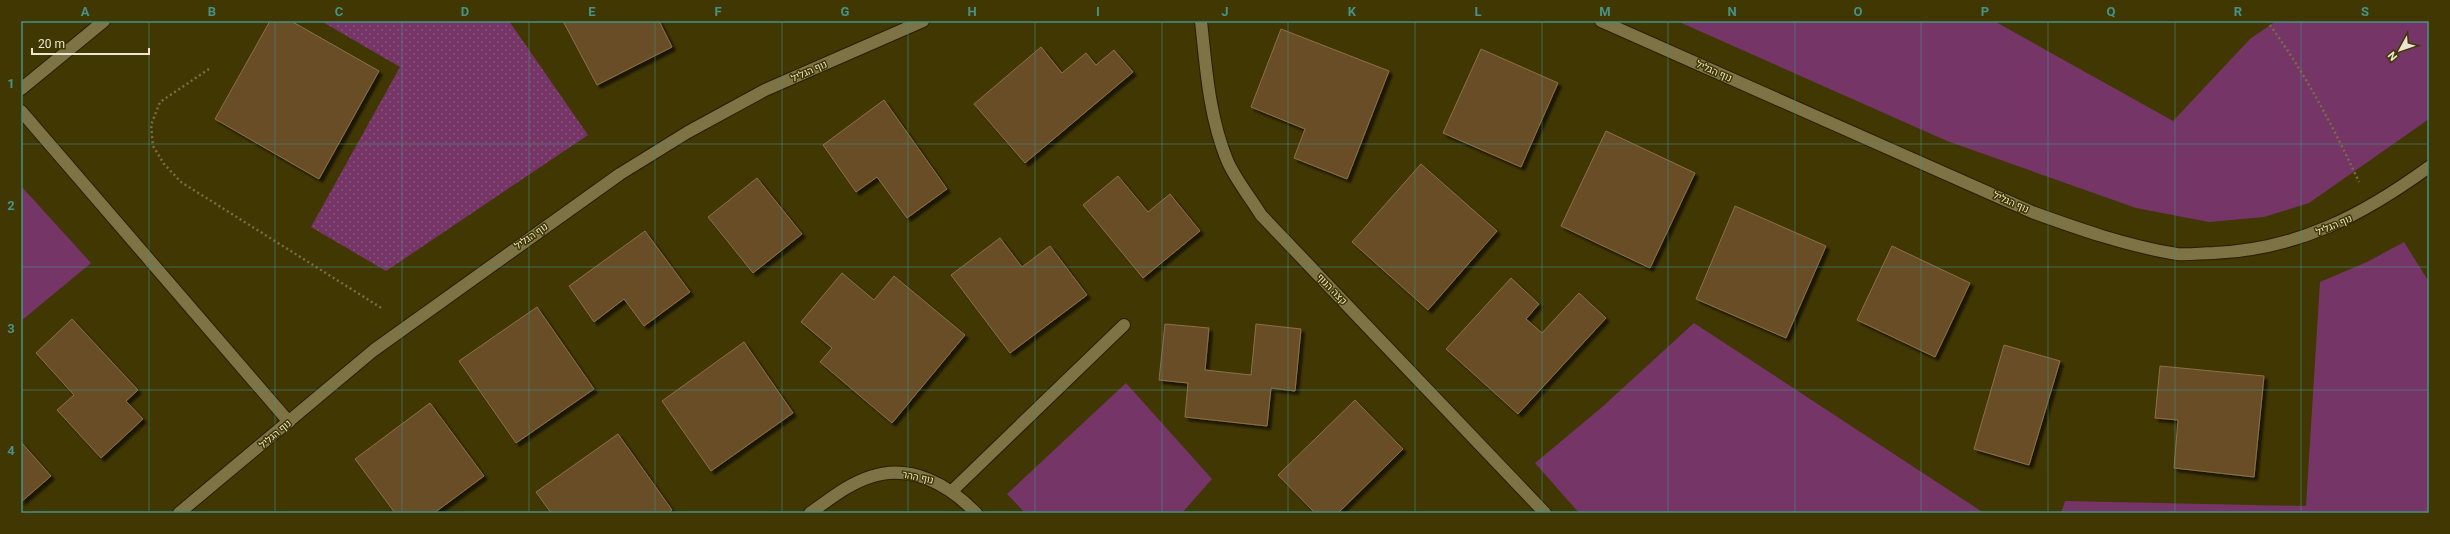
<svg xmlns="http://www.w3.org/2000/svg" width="2450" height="534" font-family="Roboto,Heebo,sans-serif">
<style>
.grass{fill:#753567}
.park{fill:url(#park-dots)}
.building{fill:#684e25;stroke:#8c7047;filter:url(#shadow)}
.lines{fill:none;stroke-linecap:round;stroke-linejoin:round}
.service-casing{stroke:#261e00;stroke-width:14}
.minor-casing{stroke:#261e00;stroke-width:14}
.tertiary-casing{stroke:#261e00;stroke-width:14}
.path{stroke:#776e43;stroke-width:2.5;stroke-dasharray:2 3;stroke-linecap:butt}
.service{stroke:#7e7344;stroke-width:12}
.minor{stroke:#7e7344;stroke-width:12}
.tertiary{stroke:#7e7344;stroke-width:12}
.grid{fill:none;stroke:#469286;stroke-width:1;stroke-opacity:0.55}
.labels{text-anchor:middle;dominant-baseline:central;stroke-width:3;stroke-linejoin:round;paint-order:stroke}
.street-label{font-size:10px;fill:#ebe6cd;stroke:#413703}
.neatline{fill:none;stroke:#469286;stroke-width:1.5}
.grid-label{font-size:13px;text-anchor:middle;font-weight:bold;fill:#469286}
</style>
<defs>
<pattern id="park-dots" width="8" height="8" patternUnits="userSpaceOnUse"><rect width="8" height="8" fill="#753567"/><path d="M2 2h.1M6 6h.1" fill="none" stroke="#89527c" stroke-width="1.8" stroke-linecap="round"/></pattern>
<filter id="shadow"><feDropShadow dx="3.5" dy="3.5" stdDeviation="1" flood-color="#0009"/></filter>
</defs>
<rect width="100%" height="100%" fill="#413703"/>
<g class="grass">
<path d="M1677,21H1994L2173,121L2250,39L2276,21H2429V119L2309,203L2264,217L2209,222L2136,208L1947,141Z"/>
<path d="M21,186L91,263L21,321Z"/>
<path d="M2404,242L2429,282V513H2061L2065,501L2306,506L2320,282L2367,262Z"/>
<path d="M1694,323L1984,513H1579L1535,463L1601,408Z"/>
<path d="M1126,383L1212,479L1182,513H1025L1007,494Z"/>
</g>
<path class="park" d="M321,21H509L588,135L386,271L311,227L400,67Z"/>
<g class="building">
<path d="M270,21H291L379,71L319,179L215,119Z"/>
<path d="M563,21H659L672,47L597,85Z"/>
<path d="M1281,29L1389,71L1347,179L1294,158L1305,129L1251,107Z"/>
<path d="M1041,47L1062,73L1086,53L1096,65L1114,50L1133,72L1025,163L974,104Z"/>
<path d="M1481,49L1558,83L1521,167L1443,133Z"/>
<path d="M884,100L947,189L907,218L877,177L856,192L823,145Z"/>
<path d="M1606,131L1695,173L1650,268L1561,226Z"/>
<path d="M1421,164L1497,231L1428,310L1352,242Z"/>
<path d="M1118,176L1148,212L1170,194L1200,231L1143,278L1083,205Z"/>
<path d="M757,178L802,234L753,273L708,217Z"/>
<path d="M1735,206L1826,246L1786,338L1696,299Z"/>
<path d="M645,231L690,292L644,326L624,299L594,322L569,286Z"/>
<path d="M1000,238L1022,267L1050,246L1087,295L1010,353L951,275Z"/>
<path d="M1892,246L1970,283L1935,357L1857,320Z"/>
<path d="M842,273L874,300L894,276L965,335L892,423L820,362L832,348L801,322Z"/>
<path d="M1511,278L1539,304L1526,319L1542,333L1579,293L1606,318L1518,414L1446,349Z"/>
<path d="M537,307L594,389L516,443L459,361Z"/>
<path d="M72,319L138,390L126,401L143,419L101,458L57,410L74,395L36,353Z"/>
<path d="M1165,324L1209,328L1205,370L1251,375L1256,324L1301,329L1295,391L1271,388L1267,426L1185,417L1188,383L1159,380Z"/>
<path d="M744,342L793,413L711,471L662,401Z"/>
<path d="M2004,345L2060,361L2029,465L1974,449Z"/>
<path d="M2160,366L2264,376L2254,477L2174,468L2178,420L2155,418Z"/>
<path d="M1355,400L1403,449L1338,513H1315L1278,475Z"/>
<path d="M430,403L484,476L434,513H395L355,459Z"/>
<path d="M618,434L672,510L668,513H551L536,492Z"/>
<path d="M21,442L51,476L21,502Z"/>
</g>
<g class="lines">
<defs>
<path id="service" d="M953,490L1124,325"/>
<g id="minor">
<path d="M1201,21C1206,68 1209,116 1227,160C1235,179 1250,197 1261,215L1545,513"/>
<path d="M21,89L104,21"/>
<path d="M21,111L289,422"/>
<path d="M810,513C829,500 848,484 870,477C911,463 949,485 976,513"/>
</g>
<g id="tertiary">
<path d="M1601,21L2032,212C2079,229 2127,246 2177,254C2189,255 2202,253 2213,253C2297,250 2363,215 2429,167"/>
<path d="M179,513L374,350L620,174L688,132L765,90L923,21"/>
</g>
</defs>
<use href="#service" class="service-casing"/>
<use href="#minor" class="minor-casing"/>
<use href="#tertiary" class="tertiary-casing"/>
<g class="path">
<path d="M2267,21C2304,71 2333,126 2359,182"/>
<path d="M209,69L160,102L151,125L153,146L164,164L181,182L383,309"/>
</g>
<use href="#service" class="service"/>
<use href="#minor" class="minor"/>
<use href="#tertiary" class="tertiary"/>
</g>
<path class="grid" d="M149,21V513M275,21V513M402,21V513M529,21V513M655,21V513M782,21V513M908,21V513M1035,21V513M1162,21V513M1288,21V513M1415,21V513M1542,21V513M1668,21V513M1795,21V513M1921,21V513M2048,21V513M2175,21V513M2301,21V513M21,144H2429M21,267H2429M21,390H2429"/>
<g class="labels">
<g class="street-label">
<text transform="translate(809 71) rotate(-24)">נוף הגליל</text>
<text transform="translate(1714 71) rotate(24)">נוף הגליל</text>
<text transform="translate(2011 202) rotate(24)">נוף הגליל</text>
<text transform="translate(2334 225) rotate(-23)">נוף הגליל</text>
<text transform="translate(531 236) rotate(-35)">נוף הגליל</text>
<text transform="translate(1332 289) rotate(46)">קצה הנוף</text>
<text transform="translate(275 434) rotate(-40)">נוף הגליל</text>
<text transform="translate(918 477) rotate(12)">נוף ההר</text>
</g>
</g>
<rect width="2450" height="534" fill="none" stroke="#413703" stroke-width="44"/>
<g transform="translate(2400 50) rotate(230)" stroke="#413703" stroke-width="3" paint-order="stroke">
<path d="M0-3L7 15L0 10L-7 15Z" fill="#ebe6cd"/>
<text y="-6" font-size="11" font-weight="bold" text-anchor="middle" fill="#ebe6cd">N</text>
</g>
<path d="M32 48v6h117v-6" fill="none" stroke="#ebe6cd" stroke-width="2"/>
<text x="38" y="48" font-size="12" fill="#ebe6cd" stroke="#413703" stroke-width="3" paint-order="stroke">20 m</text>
<rect x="22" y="22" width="2406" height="490" class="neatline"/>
<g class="grid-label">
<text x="85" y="16">A</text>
<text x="212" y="16">B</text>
<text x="339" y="16">C</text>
<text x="465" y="16">D</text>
<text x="592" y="16">E</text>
<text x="718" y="16">F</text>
<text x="845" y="16">G</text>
<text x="972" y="16">H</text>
<text x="1098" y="16">I</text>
<text x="1225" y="16">J</text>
<text x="1352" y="16">K</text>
<text x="1478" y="16">L</text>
<text x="1605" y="16">M</text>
<text x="1732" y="16">N</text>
<text x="1858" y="16">O</text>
<text x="1985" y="16">P</text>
<text x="2111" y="16">Q</text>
<text x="2238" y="16">R</text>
<text x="2365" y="16">S</text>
<text x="11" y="88">1</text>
<text x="11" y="210">2</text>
<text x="11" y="333">3</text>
<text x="11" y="455">4</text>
</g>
</svg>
